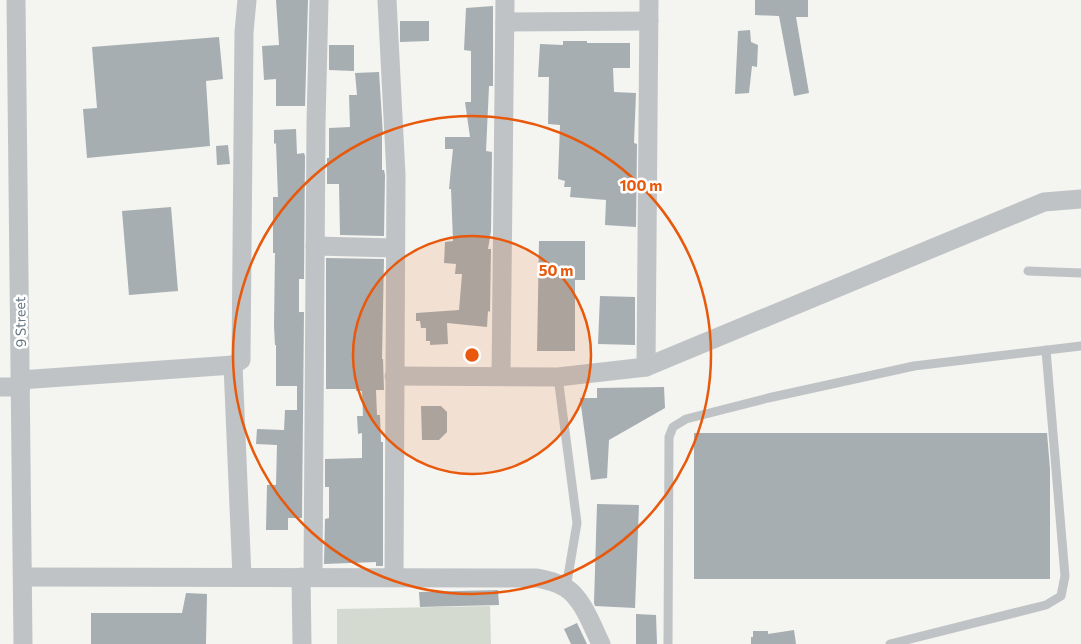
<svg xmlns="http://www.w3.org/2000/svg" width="1081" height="644" font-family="Commissioner,sans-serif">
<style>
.green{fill:#d5dad1}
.building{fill:#a6aeb2}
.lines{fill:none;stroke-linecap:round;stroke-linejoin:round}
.lane{stroke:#bfc3c6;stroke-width:9}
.street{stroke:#bfc3c6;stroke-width:19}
.ring{fill:none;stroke:#e8590c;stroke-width:2.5}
.labels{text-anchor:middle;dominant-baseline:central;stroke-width:5;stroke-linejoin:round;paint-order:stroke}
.street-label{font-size:14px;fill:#647580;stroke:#fff}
.centre{fill:#e8590c;stroke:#fff;stroke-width:2.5}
.ring-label{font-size:15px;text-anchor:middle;font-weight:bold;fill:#e8590c;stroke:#fff;stroke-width:5;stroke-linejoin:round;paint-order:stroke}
</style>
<rect width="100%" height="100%" fill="#f4f4f0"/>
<path class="green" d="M490,606L491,644H337V609Z"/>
<g class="building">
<path d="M276,0H308L305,106H276V79L264,80L262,46L279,45Z"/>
<path d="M755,0H808V17H796L809,93L794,96L779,16L755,15Z"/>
<path d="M493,6V86H489L486,151L492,152L491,231L488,249H491L490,312L488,311L487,327L447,323L448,344L430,345V341H426V328H421L420,321H416V313L459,310L462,274H455L456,264L444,263L445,242L453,241L451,189H449L451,168L453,149H445V137H470L465,102H471V51L464,50L466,8Z"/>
<path d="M400,21H429V41L400,42Z"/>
<path d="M750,30L751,42L758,45L757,67L752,66L749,93L735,94L738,31Z"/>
<path d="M219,37L223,79L206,81L210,146L87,158L83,109L97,108L92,47Z"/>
<path d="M563,41H587V43H630V68H613L614,92L636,93L634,143L637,144L636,227L605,225L606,200L570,197L571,187H564L565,181L558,179L560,125L548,124L549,77H538L540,44L563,45Z"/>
<path d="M329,45H354V71L329,70Z"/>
<path d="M379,72L383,135H382V170H384L385,175L384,236L340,235L339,184H327V158H329V128L350,127L349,95H357L355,73Z"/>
<path d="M296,129L297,154L304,153L305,156L304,279H299V312H304L302,518H288V530H266L267,485H276L277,445L256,444L257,429L284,430L285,410H297V386H276V345H275L274,326L275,253H273V197H278L276,143L274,144V130Z"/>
<path d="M228,145L230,164L217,165L216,146Z"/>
<path d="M171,207L178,291L129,295L122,211Z"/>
<path d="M539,241H585V280H575V351H537Z"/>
<path d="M326,258L384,259L382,359H383L384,390H376L377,415H380L381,442H383V566H376V562L324,564L325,519L329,518V487H325V459L362,458V433L358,434L357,416H363L362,391H356V389H326Z"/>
<path d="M600,296L635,297V345L598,344Z"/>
<path d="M664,387L665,408L609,440L607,478L591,480L580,398H597V388Z"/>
<path d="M421,406H441L447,412V432L439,440H422Z"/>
<path d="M694,433H1047L1050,469V579H694Z"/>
<path d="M597,504L639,505L635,608L595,606L594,603Z"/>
<path d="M498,590L499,605L420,607L419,592Z"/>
<path d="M186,593L207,594L206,644H91V613H182Z"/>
<path d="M636,614L656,615L657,644H636Z"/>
<path d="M577,623L587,644H571L564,629Z"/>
<path d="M794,630L796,644H751V637H753V631H768V634Z"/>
</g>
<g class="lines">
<g class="lane">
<path d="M1028,271L1081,273"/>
<path d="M558,377L577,523L566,588"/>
<path d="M668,644L669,437L673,427L686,419L768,398L914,366L1081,346"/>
<path d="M890,644L1046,605L1061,596L1065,576L1046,350"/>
</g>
<g class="street">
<path d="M16,0L23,644"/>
<path d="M387,0L396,175L394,577"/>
<path d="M505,22L649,21"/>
<path d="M315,246L395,248"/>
<path d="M233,365L242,577"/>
<path d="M646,367L649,0"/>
<path d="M394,376L558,377L646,367L1044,202L1081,199"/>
<path d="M501,376L505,0"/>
<path d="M20,380L233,365L241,360L244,32L247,0"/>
<path d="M0,387H21"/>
<path d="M23,577L537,578C547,580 557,582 566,588C583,599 592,626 601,644"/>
<path d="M301,577L302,644"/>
<path d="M313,577L316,124L319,0"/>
</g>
</g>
<circle cx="472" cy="355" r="119" fill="#e8590c" fill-opacity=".12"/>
<g class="ring">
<circle cx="472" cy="355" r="119"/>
<circle cx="472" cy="355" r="239"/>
</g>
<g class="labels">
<g class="street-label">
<text transform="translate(20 322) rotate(-91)">9 Street</text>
</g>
</g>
<circle cx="472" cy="355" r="8" class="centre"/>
<g class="ring-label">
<text x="641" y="191">100 m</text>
<text x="556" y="276">50 m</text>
</g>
</svg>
